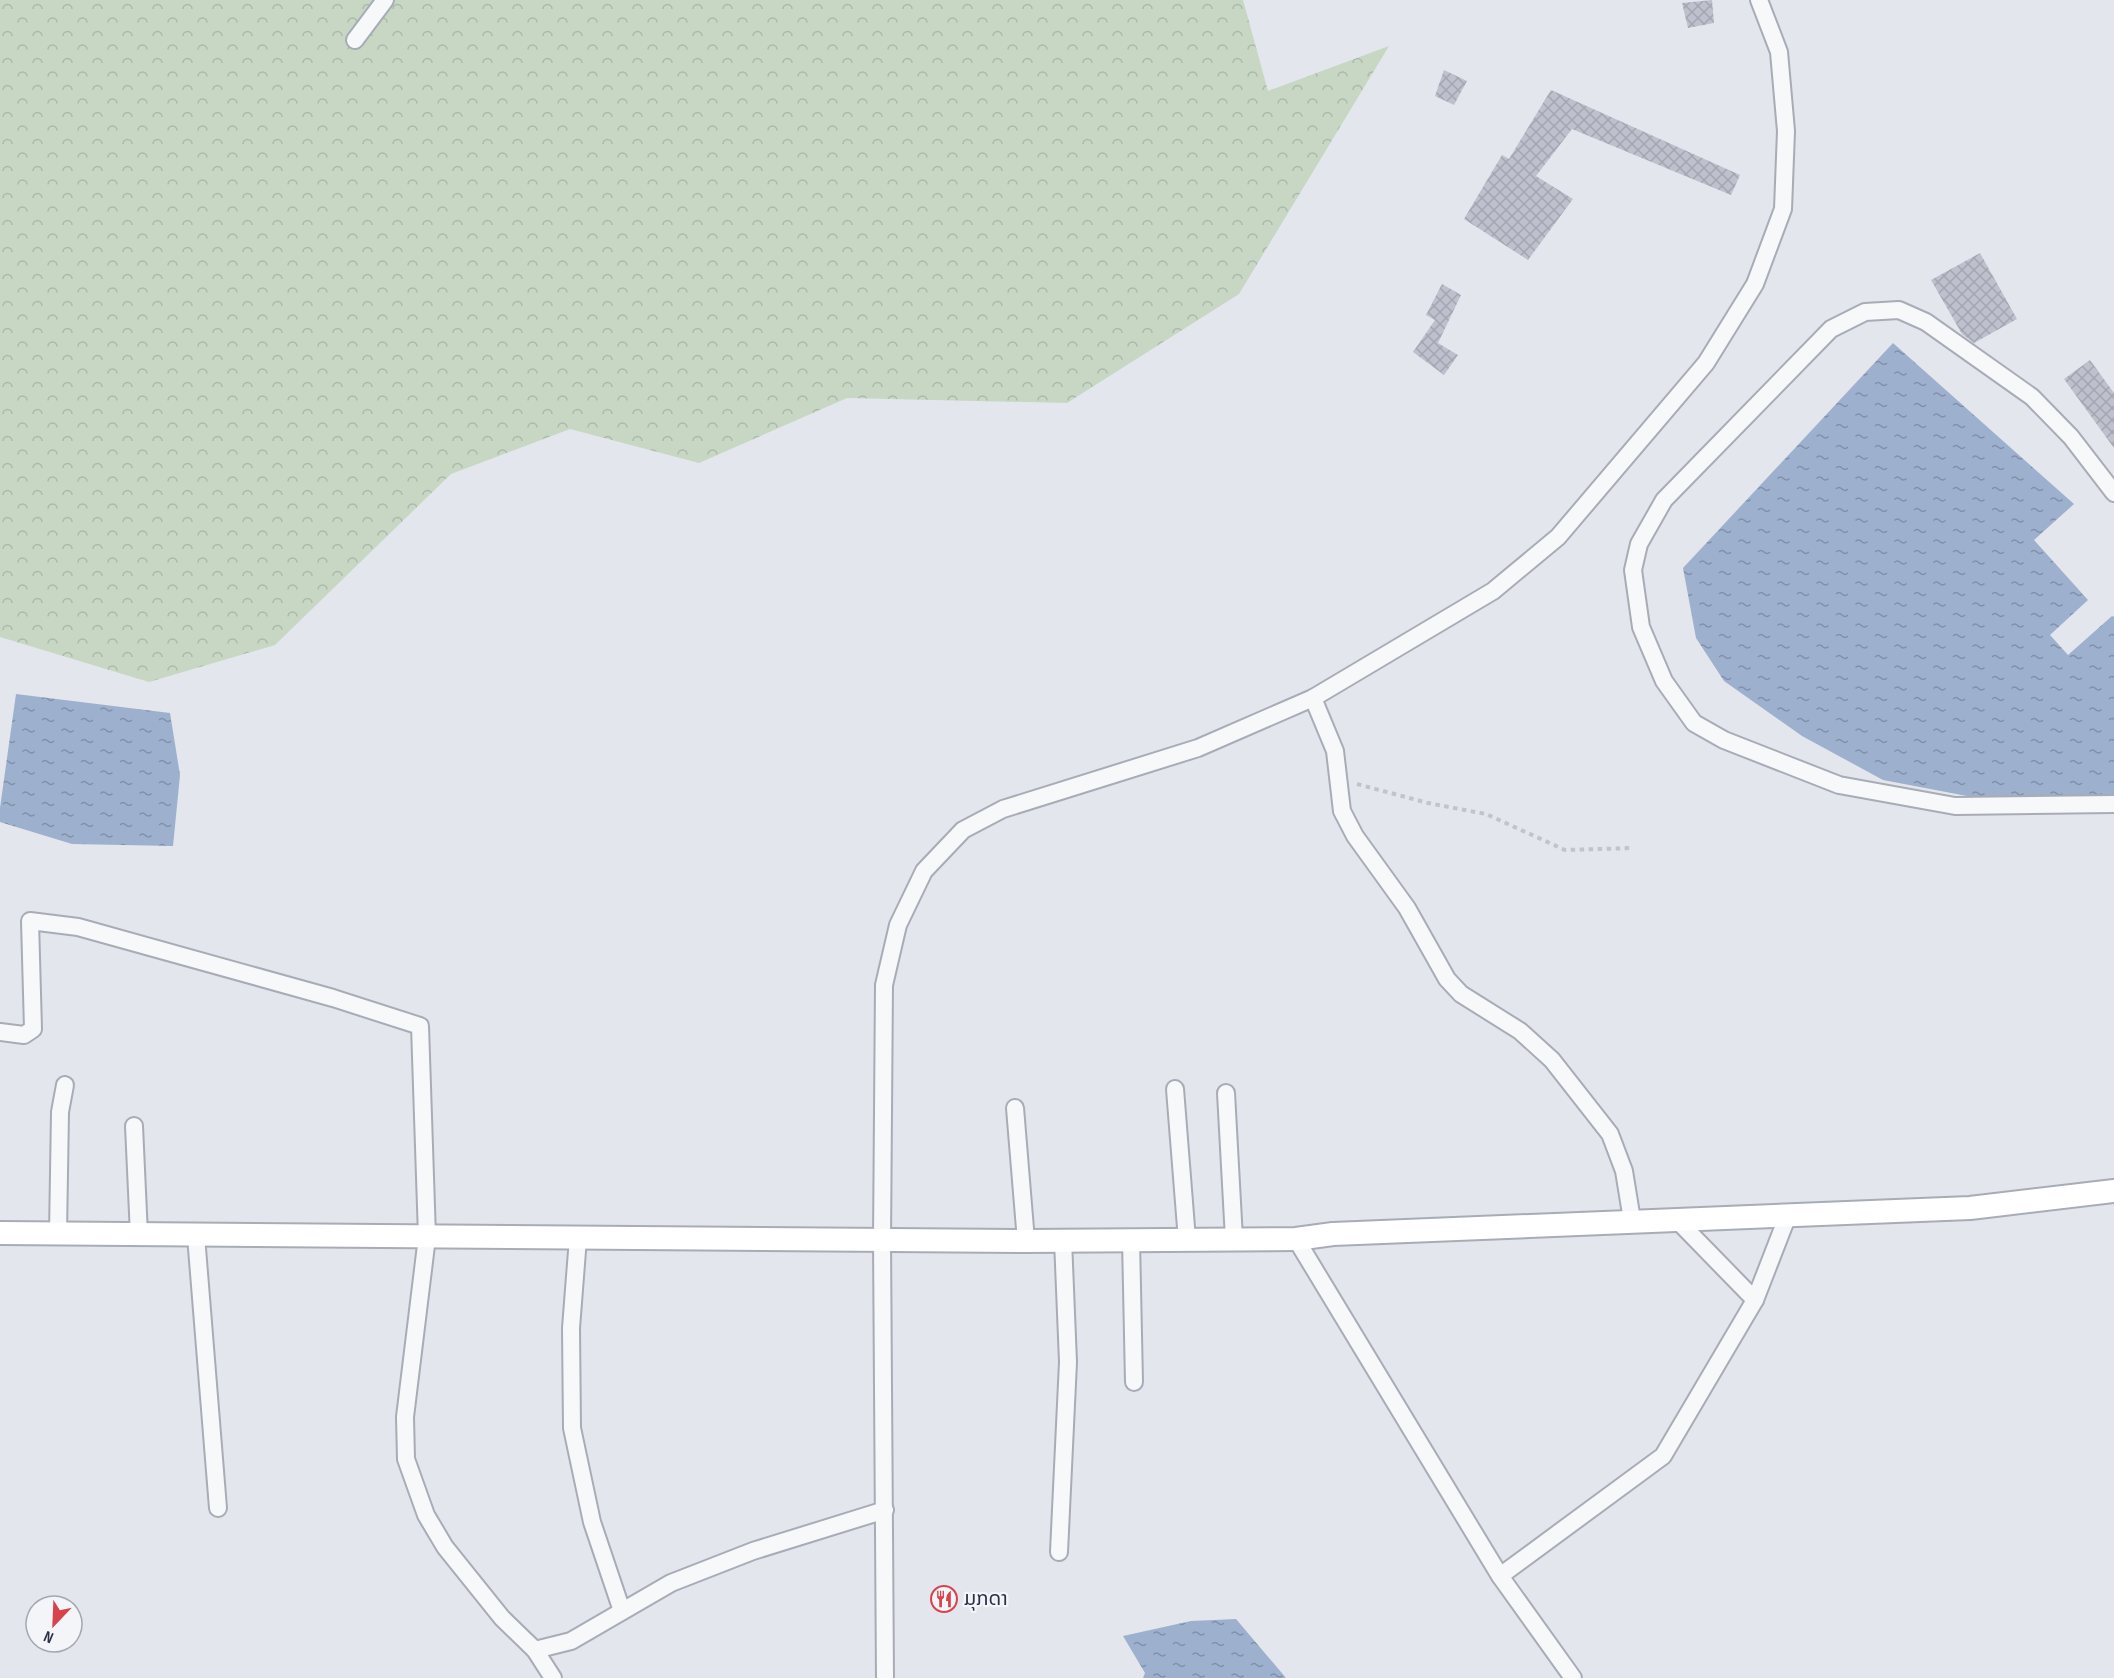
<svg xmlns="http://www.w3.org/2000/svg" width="2114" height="1678" font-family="'Sofia Sans Condensed','Noto Sans Lao',sans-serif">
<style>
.forest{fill:url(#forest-crowns)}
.water{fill:url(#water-ripples)}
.building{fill:url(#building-cross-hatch)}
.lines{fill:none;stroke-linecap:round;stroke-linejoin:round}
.street-casing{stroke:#a8acb7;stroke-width:20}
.secondary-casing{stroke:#a8acb7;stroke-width:26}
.path{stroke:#c2c4cb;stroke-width:4;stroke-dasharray:4.5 4.5;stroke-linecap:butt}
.street{stroke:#f7f8fa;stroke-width:16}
.secondary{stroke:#fff;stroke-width:22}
.labels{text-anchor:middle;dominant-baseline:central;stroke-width:4.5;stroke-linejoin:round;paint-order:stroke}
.poi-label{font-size:20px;fill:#2a3146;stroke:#f4f5f9;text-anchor:start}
</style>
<defs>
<pattern id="forest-crowns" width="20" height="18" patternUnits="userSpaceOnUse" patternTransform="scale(1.5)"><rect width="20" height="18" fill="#c7d7c4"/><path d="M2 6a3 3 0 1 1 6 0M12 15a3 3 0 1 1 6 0" fill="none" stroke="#abb9aa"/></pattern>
<pattern id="water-ripples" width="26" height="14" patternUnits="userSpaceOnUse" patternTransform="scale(1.5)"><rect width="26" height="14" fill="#9db0ce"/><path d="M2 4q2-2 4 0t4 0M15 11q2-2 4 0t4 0" fill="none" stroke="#8090a9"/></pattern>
<pattern id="building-cross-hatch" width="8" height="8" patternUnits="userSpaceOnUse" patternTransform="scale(1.5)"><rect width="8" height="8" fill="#bdc1cd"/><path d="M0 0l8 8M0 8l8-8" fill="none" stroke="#a3a6b1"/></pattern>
</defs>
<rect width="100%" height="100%" fill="#e3e6ec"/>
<path class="forest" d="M0,0H1243L1268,91L1389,46L1239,294L1067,403L847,398L699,463L570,429L451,474L275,645L149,682L0,637Z"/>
<g class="water">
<path d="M1893,343L2074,504L2034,540L2088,600L2050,635L2068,655L2112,616L2114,617V795L1988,800L1883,780L1802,736L1724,681L1696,638L1683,568Z"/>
<path d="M16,694L170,713L180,775L173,846L72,844L0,822V808Z"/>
<path d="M1236,1619L1286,1678H1143L1145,1673L1123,1636L1191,1621Z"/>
</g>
<g class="building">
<path d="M1712,0L1714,23L1688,28L1682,3Z"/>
<path d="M1444,70L1467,81L1454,105L1435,96Z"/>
<path d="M1551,90L1740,175L1731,195L1572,129L1536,176L1573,199L1528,260L1464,219L1502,155L1509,159Z"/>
<path d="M1980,253L2017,319L1974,343L1962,334L1931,280Z"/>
<path d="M1442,284L1461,295L1438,343L1458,355L1444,375L1413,352L1435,320L1426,315Z"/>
<path d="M2090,360L2114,393V448L2064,379Z"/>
</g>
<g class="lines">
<defs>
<g id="street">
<path d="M355,40L385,0"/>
<path d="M2114,493L2071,437L2032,397L1926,322L1899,310L1865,312L1831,329L1664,500L1639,544L1633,570L1641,627L1664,681L1694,723L1724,740L1839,785L1955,806L2114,804"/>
<path d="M1313,698L1335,751L1342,811L1355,836L1407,908L1447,979L1461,994L1520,1031L1552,1060L1610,1134L1624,1171L1632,1220"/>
<path d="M0,1032L24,1035L33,1029L30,921L78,927L333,998L420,1026L427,1237L405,1417L406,1459L426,1515L445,1547L502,1618L535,1650L553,1678"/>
<path d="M1175,1089L1187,1240"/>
<path d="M1226,1093L1234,1239"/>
<path d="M1015,1108L1026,1241"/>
<path d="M134,1126L139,1235"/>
<path d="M1677,1220L1755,1300"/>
<path d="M58,1234L60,1112L65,1085"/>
<path d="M196,1236L218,1508"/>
<path d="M578,1238L571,1328L572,1428L592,1522L622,1611"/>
<path d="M1296,1239L1500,1576L1573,1678"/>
<path d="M1131,1240L1134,1382"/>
<path d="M1059,1552L1068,1362L1063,1240"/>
<path d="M1500,1576L1663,1456L1755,1300L1788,1215"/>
<path d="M535,1650L571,1641L671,1583L753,1551L885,1510"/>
<path d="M885,1678L882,1240L884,985L898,925L924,871L963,830L1003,809L1198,748L1313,698L1493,591L1558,537L1706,363L1755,284L1783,209L1786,131L1779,52L1759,0"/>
</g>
<path id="secondary" d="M0,1233L1026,1241L1296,1239L1333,1234L1970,1208L2114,1191"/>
</defs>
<use href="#street" class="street-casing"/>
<use href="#secondary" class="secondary-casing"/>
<path class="path" d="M1357,784L1428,803L1486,814L1565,850L1633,848"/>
<use href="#street" class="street"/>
<use href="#secondary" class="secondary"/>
</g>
<defs>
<symbol id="restaurant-ring" viewBox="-11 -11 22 22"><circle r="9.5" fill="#f4f5f9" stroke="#d7424b" stroke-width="1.5"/><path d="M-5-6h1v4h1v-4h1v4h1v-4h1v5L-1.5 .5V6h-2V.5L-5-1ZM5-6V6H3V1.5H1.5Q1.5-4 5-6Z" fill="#d7424b"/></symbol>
</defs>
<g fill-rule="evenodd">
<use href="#restaurant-ring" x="929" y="1584" width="30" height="30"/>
</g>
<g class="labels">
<g class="poi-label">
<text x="964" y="1599">ມຸກດາ</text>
</g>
</g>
<g transform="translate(54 1624) rotate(203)"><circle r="28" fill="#f4f5f9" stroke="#a3a7b1" stroke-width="1.5"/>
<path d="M0-4.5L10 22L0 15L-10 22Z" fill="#d7424b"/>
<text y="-9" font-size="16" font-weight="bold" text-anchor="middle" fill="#2a3146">N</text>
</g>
</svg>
